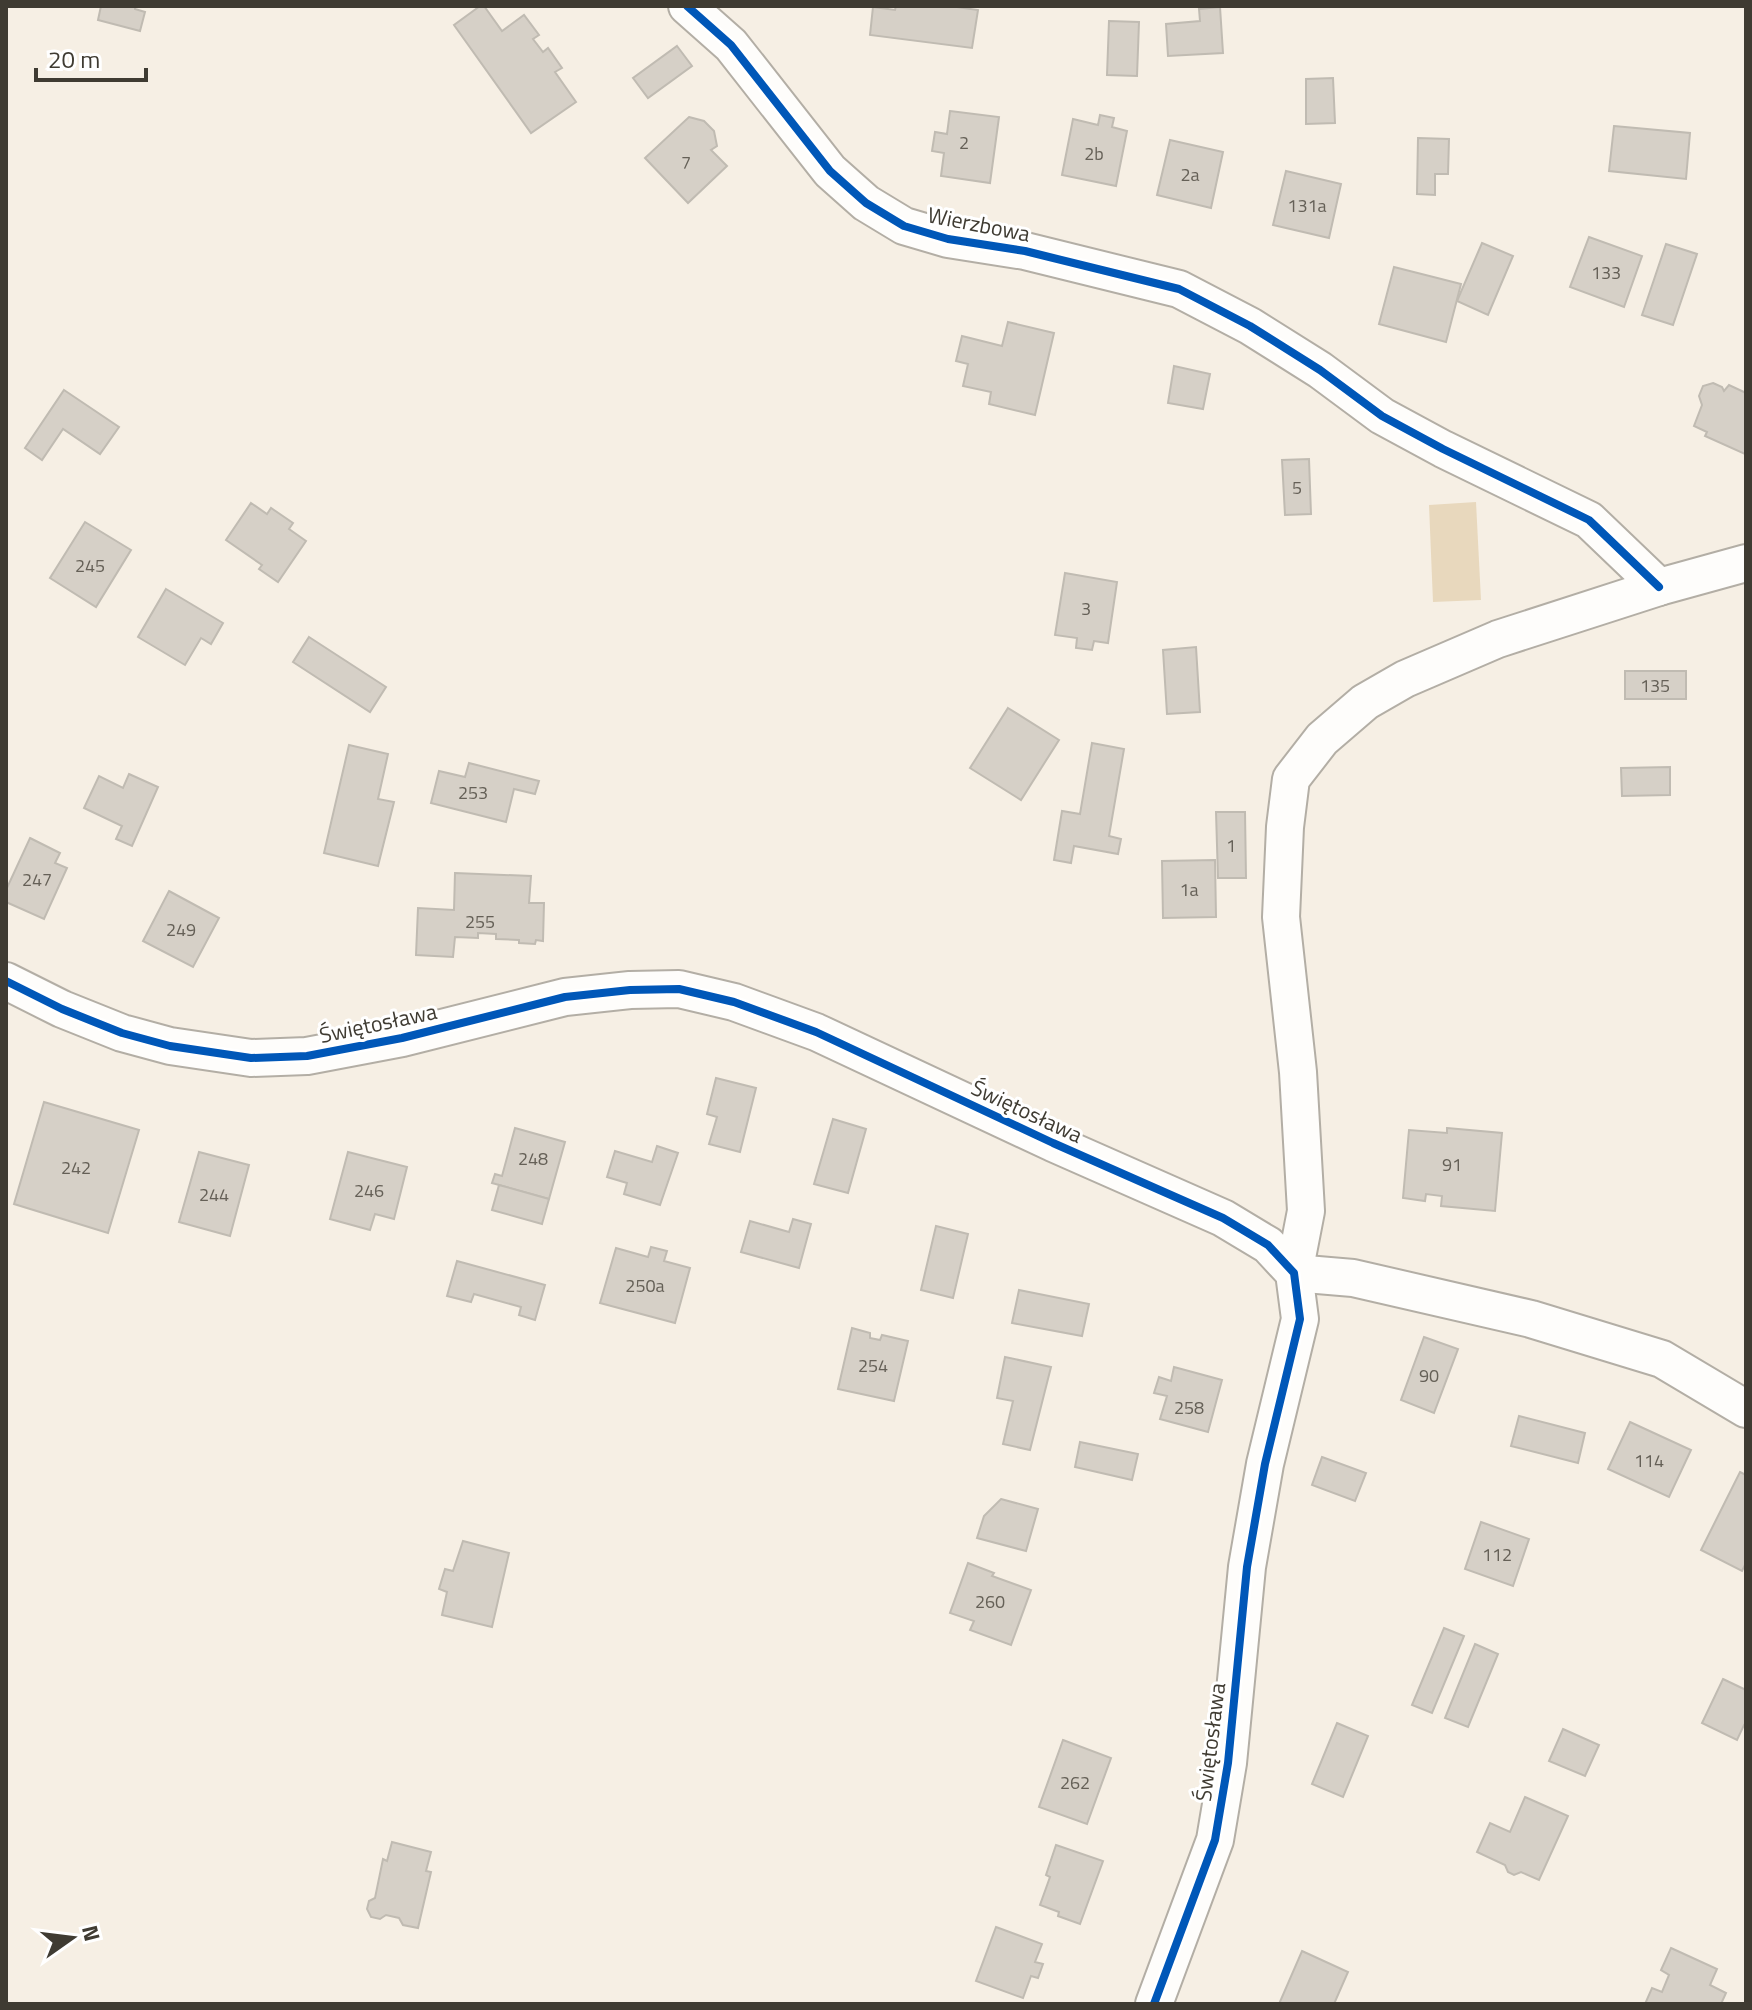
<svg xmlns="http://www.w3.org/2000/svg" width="1752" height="2010" font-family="'Titillium Web',sans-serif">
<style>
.green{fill:#e8d8bd}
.building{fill:#d6d0c7;stroke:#c0bbb2;stroke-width:2}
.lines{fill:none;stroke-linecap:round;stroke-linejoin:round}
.minor-casing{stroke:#b3aea5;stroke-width:40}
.minor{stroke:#fefdfb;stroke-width:36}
.cycleway-casing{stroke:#fff;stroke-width:13}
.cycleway{stroke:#0057b8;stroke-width:8}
.labels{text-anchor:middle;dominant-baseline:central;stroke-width:6;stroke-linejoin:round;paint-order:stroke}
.number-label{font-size:18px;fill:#656057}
.street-label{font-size:22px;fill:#3f3b32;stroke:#fff}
</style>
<rect width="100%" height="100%" fill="#f6efe4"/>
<path class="green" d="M1476,502L1481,600L1433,602L1429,505Z"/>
<g class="building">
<path d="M101,6H135V9L145,12L140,31L98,20Z"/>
<path d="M480,6H484L502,31L524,15L539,35L533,39L543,52L548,48L562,68L555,72L576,102L531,133L454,25Z"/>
<path d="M896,6H950L978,10L972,48L870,35L873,7L895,10Z"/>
<path d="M1220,7L1223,53L1168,56L1166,24L1200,21L1199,9Z"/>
<path d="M1109,21L1139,22L1137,76L1107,75Z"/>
<path d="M677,46L692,66L648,98L633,78Z"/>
<path d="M1333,78L1335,123L1306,124V79Z"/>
<path d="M950,111L999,117L990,183L941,176L944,153L932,151L935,132L947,134Z"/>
<path d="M1100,115L1114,118L1112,127L1127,131L1116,186L1062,175L1073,119L1098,125Z"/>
<path d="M689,117L704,121L714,131L717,146L711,150L727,166L688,203L645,158Z"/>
<path d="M1614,126L1690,133L1686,179L1609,171Z"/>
<path d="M1418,138L1449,139L1448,174H1435V195L1417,194Z"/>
<path d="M1170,140L1223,152L1211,208L1157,195Z"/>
<path d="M1286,171L1341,184L1329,238L1273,225Z"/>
<path d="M1589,237L1642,256L1624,307L1570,287Z"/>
<path d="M1482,243L1513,256L1488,315L1457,301Z"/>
<path d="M1666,244L1697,254L1673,325L1642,315Z"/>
<path d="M1394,267L1461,284L1446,342L1379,324Z"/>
<path d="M1008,322L1054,333L1035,415L989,404L991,392L963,386L968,364L956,361L962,336L1002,346Z"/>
<path d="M1174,366L1210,374L1203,409L1168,403Z"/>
<path d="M1713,383L1722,387L1724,391L1729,385L1746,393L1745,454L1705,436L1707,432L1694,426L1702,405L1699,396L1703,386Z"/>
<path d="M64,390L119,427L100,454L63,429L42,460L25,448Z"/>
<path d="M1309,459L1311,514L1285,515L1282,460Z"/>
<path d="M251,503L267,514L271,508L293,523L289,529L306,541L278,582L259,569L262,565L226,540Z"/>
<path d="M85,522L131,550L96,607L50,578Z"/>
<path d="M1065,573L1117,582L1108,643L1094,641L1092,650L1076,648L1077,638L1055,635Z"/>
<path d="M166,589L223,623L211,644L201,638L185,665L138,637Z"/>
<path d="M309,637L386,687L370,712L293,662Z"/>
<path d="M1196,647L1200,712L1167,714L1163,650Z"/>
<rect x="1625" y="671" width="61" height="28"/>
<path d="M1008,708L1059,740L1021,800L970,768Z"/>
<path d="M1092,743L1124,749L1109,836L1121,839L1118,854L1074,846L1071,863L1054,860L1062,811L1080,814Z"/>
<path d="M349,745L388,754L378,799L394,802L378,866L324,853Z"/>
<path d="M469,763L539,781L535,794L514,789L506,822L431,803L439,771L465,777Z"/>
<path d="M1670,767V795L1622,796L1621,768Z"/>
<path d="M129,774L158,787L132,846L116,839L122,826L84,808L99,776L123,788Z"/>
<path d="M1216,812H1245L1246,878H1218Z"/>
<path d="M30,838L60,853L55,863L67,868L44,919L6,902V890Z"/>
<path d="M1215,860L1216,917L1163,918L1162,861Z"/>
<path d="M455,873L531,876L529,903H544L543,941L536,940L535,944L519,943V940L496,939V934L478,933V938L455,937L453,957L416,955L418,908L454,910Z"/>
<path d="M169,891L219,918L193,967L143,941Z"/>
<path d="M716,1078L756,1088L740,1152L709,1144L717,1117L707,1114Z"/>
<path d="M44,1102L139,1130L108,1233L14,1204Z"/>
<path d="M833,1119L866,1129L848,1193L814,1184Z"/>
<path d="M515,1128L565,1142L549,1199L492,1183L495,1174L502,1176Z"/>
<path d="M1447,1128L1502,1133L1495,1211L1441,1206L1442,1196L1426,1194L1425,1201L1403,1198L1409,1130L1447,1133Z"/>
<path d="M657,1146L678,1153L660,1205L624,1194L627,1183L607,1177L615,1151L652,1162Z"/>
<path d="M199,1152L249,1165L230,1236L179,1222Z"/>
<path d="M348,1152L407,1167L394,1219L375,1214L370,1230L330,1219Z"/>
<path d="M499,1185L549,1199L542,1224L492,1210Z"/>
<path d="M793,1219L811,1224L799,1268L741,1252L750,1221L789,1232Z"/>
<path d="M936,1226L968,1234L953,1298L921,1290Z"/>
<path d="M651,1247L667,1251L664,1261L690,1268L675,1323L600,1303L616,1248L648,1257Z"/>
<path d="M457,1261L545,1285L535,1320L519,1315L521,1307L474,1294L471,1302L447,1296Z"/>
<path d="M1019,1290L1089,1304L1082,1336L1012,1323Z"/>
<path d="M852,1328L870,1333V1338L880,1340L882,1335L908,1341L894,1401L838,1389Z"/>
<path d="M1424,1337L1458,1349L1434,1413L1401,1400Z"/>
<path d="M1005,1357L1051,1367L1030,1450L1003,1444L1013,1401L997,1398Z"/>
<path d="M1174,1367L1222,1380L1208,1432L1160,1419L1167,1396L1154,1393L1159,1377L1171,1381Z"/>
<path d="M1519,1416L1585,1433L1578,1463L1511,1446Z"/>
<path d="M1630,1422L1691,1450L1669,1497L1608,1469Z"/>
<path d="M1080,1442L1138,1454L1132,1480L1075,1467Z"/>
<path d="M1322,1457L1366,1473L1355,1501L1312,1485Z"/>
<path d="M1740,1472L1746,1475V1563L1742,1571L1701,1550Z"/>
<path d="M1001,1499L1038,1509L1026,1551L977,1538L984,1516Z"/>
<path d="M1481,1522L1529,1539L1513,1586L1465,1569Z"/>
<path d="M463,1541L509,1553L492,1627L442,1615L447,1592L439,1589L445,1569L453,1571Z"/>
<path d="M968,1563L994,1573L992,1576L1031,1590L1011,1645L970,1630L974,1621L950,1613Z"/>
<path d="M1444,1628L1464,1636L1432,1713L1412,1705Z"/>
<path d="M1475,1644L1498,1654L1468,1727L1445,1718Z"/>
<path d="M1723,1679L1746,1690V1726L1744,1725L1737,1740L1702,1723Z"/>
<path d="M1337,1723L1368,1736L1343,1797L1312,1784Z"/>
<path d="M1563,1729L1599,1745L1585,1776L1549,1761Z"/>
<path d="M1063,1740L1111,1758L1087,1824L1039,1807Z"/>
<path d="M1525,1797L1568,1816L1539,1880L1521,1872L1514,1875L1508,1872L1505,1865L1477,1852L1490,1823L1510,1832Z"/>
<path d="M392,1842L431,1852L426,1871L431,1872L418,1928L403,1925L399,1918L386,1915L380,1919L371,1917L367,1909L369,1901L375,1898L383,1859L387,1861Z"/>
<path d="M1056,1845L1103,1861L1080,1924L1058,1916L1059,1912L1040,1905L1050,1877L1046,1875Z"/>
<path d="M996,1927L1042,1944L1035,1962L1043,1964L1038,1978L1031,1976L1023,1998L976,1981Z"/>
<path d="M1671,1948L1717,1969L1710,1985L1726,1993L1721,2004H1645L1652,1988L1662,1992L1669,1975L1661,1970Z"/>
<path d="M1302,1951L1348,1972L1334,2004H1279Z"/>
</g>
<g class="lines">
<defs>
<g id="minor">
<path d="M687,6L731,45L830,171L866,203L904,226L948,239L1025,251L1179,289L1250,326L1320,370L1382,416L1443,449L1589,520L1659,587"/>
<path d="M6,981L62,1009L122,1033L170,1046L251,1058L307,1056L402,1038L565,997L630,990L679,989L734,1002L816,1032L1053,1143L1223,1218L1268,1245L1294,1273L1300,1319L1265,1464L1247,1567L1228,1763L1215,1840L1154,2004"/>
<path d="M1294,1273L1306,1211L1298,1072L1281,917L1285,827L1291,779L1322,739L1365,702L1405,679L1498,639L1659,587L1746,563"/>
<path d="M1294,1273L1353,1278L1531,1319L1662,1359L1746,1409"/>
</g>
</defs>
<use href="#minor" class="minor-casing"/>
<use href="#minor" class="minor"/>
<defs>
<g id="cycleway">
<path d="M687,6L731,45L830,171L866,203L904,226L948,239L1025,251L1179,289L1250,326L1320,370L1382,416L1443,449L1589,520L1659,587"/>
<path d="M6,981L62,1009L122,1033L170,1046L251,1058L307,1056L402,1038L565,997L630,990L679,989L734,1002L816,1032L1053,1143L1223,1218L1268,1245L1294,1273L1300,1319L1265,1464L1247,1567L1228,1763L1215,1840L1154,2004"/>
</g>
</defs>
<use href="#cycleway" class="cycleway-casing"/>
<use href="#cycleway" class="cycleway"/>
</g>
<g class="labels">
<g class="number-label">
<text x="964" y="142">2</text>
<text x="1094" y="153">2b</text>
<text x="686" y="162">7</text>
<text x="1190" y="174">2a</text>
<text x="1307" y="205">131a</text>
<text x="1606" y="272">133</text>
<text x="1297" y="487">5</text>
<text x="90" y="565">245</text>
<text x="1086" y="608">3</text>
<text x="1655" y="685">135</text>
<text x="473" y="792">253</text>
<text x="1231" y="845">1</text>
<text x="37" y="879">247</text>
<text x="1189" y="889">1a</text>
<text x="480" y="921">255</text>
<text x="181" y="929">249</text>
<text x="533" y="1158">248</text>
<text x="1452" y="1164">91</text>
<text x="76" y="1167">242</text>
<text x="369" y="1190">246</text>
<text x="214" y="1194">244</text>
<text x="645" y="1285">250a</text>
<text x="873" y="1365">254</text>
<text x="1429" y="1375">90</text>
<text x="1189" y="1407">258</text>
<text x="1649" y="1460">114</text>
<text x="1497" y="1554">112</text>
<text x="990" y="1601">260</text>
<text x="1075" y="1782">262</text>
</g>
<g class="street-label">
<text transform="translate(979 224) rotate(11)">Wierzbowa</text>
<text transform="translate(378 1023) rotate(-12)">Świętosława</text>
<text transform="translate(1027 1111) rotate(25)">Świętosława</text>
<text transform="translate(1210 1742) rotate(-83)">Świętosława</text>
</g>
</g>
<rect width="1752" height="2010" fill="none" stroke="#3f3b32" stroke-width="16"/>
<g transform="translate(72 1938) rotate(76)" stroke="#ffffff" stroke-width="6" paint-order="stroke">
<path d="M0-6L14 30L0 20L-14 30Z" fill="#3f3b32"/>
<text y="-12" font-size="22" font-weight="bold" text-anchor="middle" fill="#3f3b32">N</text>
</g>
<path d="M36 68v12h110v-12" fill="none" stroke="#3f3b32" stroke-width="4"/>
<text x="48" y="68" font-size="24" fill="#3f3b32" stroke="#ffffff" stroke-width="6" paint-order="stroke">20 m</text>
</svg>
